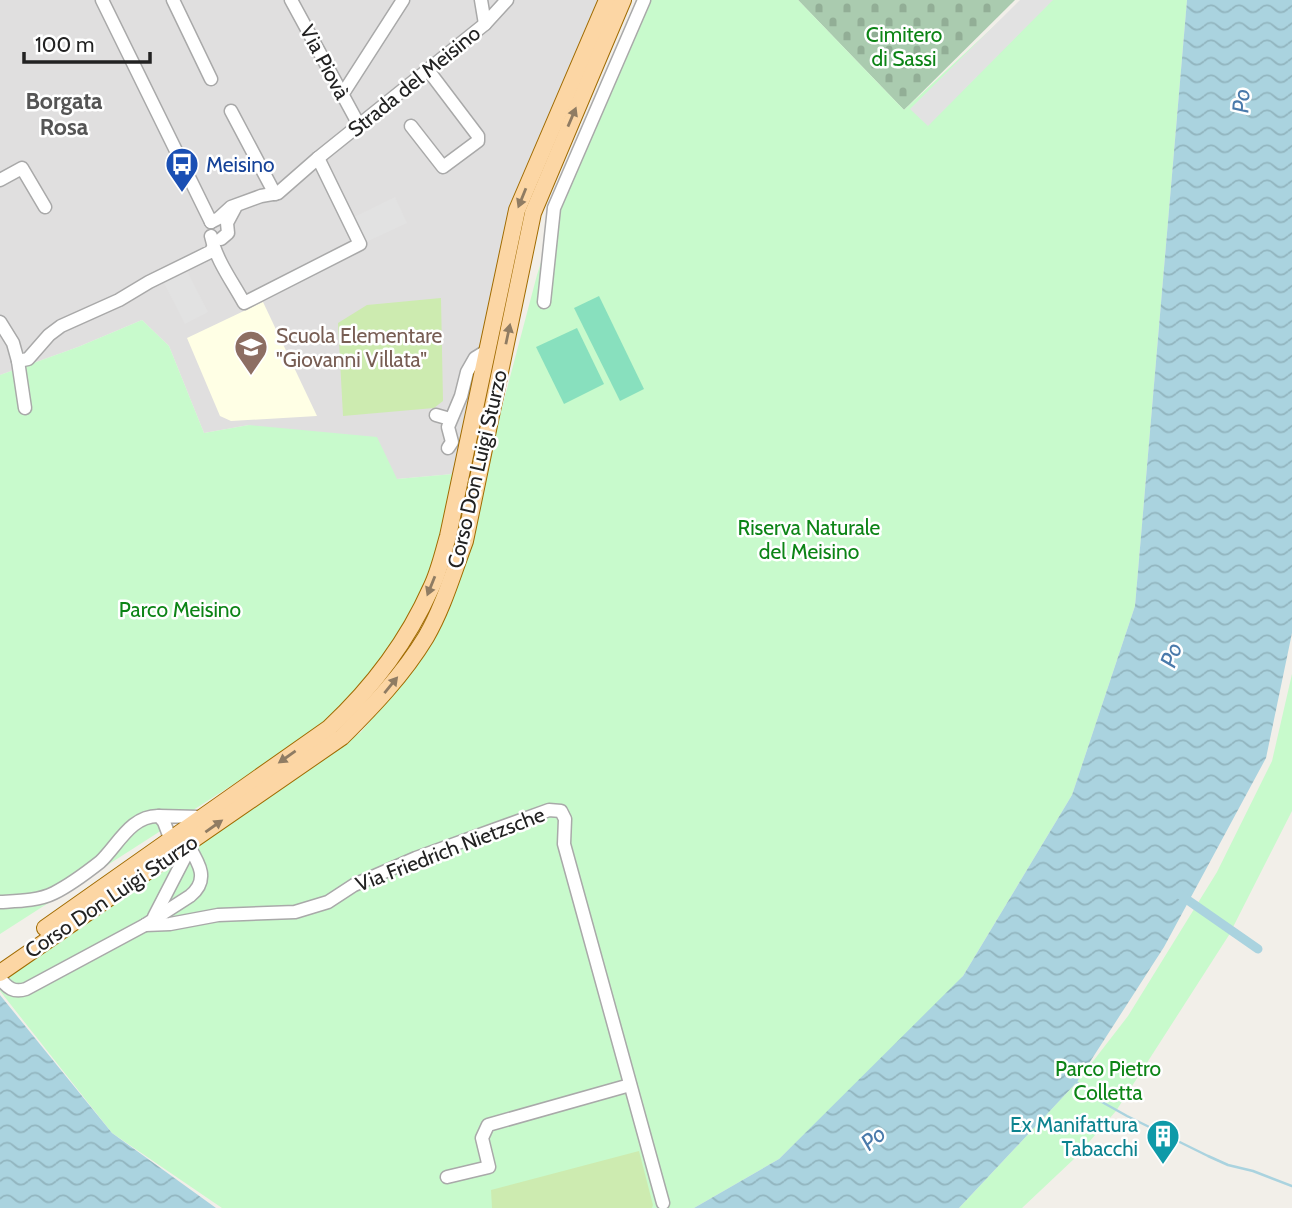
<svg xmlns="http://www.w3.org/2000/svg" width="1292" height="1208" font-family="Cabin,sans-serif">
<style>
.residential{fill:#e0dfdf}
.education{fill:#ffffe5}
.cemetery{fill:url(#cemetery-stones)}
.park{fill:#c8facc}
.garden{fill:#cdebb0}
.pitch{fill:#88e0be}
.parking{fill:#e2e2e2}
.water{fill:url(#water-waves)}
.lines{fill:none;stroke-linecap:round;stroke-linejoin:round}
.stream{stroke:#aad3df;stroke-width:2.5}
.canal{stroke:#aad3df;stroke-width:9}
.minor-casing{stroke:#a9a9a9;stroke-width:15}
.major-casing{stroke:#a06b00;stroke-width:18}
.minor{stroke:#fff;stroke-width:12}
.major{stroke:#fcd6a4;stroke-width:16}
.oneway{fill:#8f7c63}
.labels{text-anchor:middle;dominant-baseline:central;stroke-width:5;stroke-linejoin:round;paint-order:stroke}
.park-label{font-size:21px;fill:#0c8416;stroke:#fff}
.street-label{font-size:21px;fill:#222;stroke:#fff}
.transit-label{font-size:21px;fill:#164399;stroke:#fff;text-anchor:start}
.education-label{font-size:21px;fill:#785e54;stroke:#fff;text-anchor:start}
.culture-label{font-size:21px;fill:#0d838f;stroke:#fff;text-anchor:end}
.neighbourhood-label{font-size:23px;font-weight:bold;fill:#555;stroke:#fff}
.water-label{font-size:23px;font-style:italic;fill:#4a7aab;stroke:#fff}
</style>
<defs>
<pattern id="cemetery-stones" width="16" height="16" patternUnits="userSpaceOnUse" patternTransform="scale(1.75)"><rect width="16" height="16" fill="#aacbaf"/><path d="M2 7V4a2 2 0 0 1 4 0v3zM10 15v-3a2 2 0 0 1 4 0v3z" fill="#92ae96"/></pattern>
<pattern id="water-waves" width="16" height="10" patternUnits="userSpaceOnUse" patternTransform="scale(1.75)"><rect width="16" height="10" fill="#aad3df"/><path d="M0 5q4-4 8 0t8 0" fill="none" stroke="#92b5bf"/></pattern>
</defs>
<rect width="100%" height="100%" fill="#f2efe9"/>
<path class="residential" d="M0,0H602L543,132L453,474L397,479L249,425L204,433L169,346L142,320L78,347L0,375Z"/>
<path class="education" d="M263,302L317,416L231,421L220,416L187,338Z"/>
<path class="cemetery" d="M798,0H1015L904,110Z"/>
<g class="park">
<path d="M640,0H798L904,110L1022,0H1187L1135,606L1072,795L963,976L933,1009L779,1159L694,1208H222L112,1133L0,991V978L74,932L361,732L425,655L448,612L537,275L559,206Z"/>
<path d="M142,320L169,346L204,433L249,425L377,437L397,479L453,474L448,517L421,598L376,671L324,726L0,934V375L78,347Z"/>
<path d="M1292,674V811L1229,935L1116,1111L1075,1158L1022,1208H959L1077,1082L1128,1016L1217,872L1272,761Z"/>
</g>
<g class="garden">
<path d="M441,298L443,401L434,408L343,416L338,323L367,305Z"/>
<path d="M639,1151L653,1205L652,1208H492L491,1190Z"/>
</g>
<g class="pitch">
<path d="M599,296L644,389L620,401L574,308Z"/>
<path d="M577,328L604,384L564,404L536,347Z"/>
</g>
<g class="parking">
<path d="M1020,0H1053L928,126L910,109Z"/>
<path d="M395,197L407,223L366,242L354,217Z"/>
<path d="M187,271L208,312L185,324L164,283Z"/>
</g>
<g class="water">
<path d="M1187,0H1292V633L1266,758L1164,947L1077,1082L959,1208H694L779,1159L963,976L1072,795L1135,606Z"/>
<path d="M0,995L112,1133L216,1208H0Z"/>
</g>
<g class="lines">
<path class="stream" d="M1076,1082L1102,1102L1127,1116L1208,1156L1228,1165L1253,1171L1292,1186"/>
<path class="canal" d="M1179,894L1258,949"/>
<defs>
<g id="minor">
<path d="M102,0L211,222"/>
<path d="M173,0L211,79"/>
<path d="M291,0L359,125"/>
<path d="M481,0L485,24"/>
<path d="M342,95L403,0"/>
<path d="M231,111L275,194"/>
<path d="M411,126L443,167L478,141V136L428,70"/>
<path d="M0,180L22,168L45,207"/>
<path d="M211,222L219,218L231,207L261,196L278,193L318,158L485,24L507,0"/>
<path d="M211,236C216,260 232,281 244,303L360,244L318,158"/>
<path d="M221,239L228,233L227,223L235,208"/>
<path d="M544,302L554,208L644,0"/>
<path d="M0,322L13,343L18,361L28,359L49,335L61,326L119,300L149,282L210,252L213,248"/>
<path d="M18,361L25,408"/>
<path d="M436,415L450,419"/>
<path d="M448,448L452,442L448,427L461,396L467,372L475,358L488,350"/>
<path d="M170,838L164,822L159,816L199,817"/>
<path d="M0,902C18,901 38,901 54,893C70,885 86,873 100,862C118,845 131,815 159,816"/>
<path d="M154,917L186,855L188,845"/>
<path d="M145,925L170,924L218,915L295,912L328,902L354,885L416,858L549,810L561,811L565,819L564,844L663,1203"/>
<path d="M0,978C7,988 14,993 26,989L145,925L190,896C210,880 199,863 188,845"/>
<path d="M447,1177L489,1167L482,1138L488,1125L630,1085"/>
</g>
<g id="major">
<path d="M45,928L329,728C372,688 407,642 431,588C439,572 443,553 448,536L517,210L607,0"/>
<path d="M0,973L342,737C373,706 403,675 426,637C443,608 453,573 465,541L533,213L623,0"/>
</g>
</defs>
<use href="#minor" class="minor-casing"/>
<use href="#major" class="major-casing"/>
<use href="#minor" class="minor"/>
<use href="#major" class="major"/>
</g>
<defs><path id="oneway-solid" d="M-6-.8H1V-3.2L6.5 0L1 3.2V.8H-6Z" transform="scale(1.75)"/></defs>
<g class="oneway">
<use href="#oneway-solid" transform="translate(572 117) rotate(-67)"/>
<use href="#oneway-solid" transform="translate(522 198) rotate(112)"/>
<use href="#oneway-solid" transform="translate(508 334) rotate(-78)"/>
<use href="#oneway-solid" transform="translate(431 586) rotate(112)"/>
<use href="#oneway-solid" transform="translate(391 685) rotate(-51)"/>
<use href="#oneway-solid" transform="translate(287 757) rotate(145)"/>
<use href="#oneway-solid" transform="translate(214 826) rotate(-35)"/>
</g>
<defs>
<symbol id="bus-pin" viewBox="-11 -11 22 30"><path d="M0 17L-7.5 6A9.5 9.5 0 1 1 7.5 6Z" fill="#1a4fb4" stroke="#fff"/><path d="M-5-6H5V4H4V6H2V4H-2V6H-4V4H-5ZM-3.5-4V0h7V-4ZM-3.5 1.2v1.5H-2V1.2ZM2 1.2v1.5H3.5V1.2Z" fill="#fff"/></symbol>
<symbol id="school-pin" viewBox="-11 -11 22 30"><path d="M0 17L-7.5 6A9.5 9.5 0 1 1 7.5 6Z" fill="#8d6e63" stroke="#fff"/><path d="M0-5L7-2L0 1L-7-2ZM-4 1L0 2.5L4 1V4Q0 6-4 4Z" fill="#fff"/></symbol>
<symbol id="building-pin" viewBox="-11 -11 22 30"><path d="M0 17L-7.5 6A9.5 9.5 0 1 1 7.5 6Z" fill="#0f9aa8" stroke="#fff"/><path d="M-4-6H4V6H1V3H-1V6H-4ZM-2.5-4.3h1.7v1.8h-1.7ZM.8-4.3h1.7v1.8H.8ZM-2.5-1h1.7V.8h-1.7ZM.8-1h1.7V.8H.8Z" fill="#fff"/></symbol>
</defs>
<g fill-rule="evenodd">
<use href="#bus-pin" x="163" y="145" width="38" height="52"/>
<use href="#school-pin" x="232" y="328" width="38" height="52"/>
<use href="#building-pin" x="1144" y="1117" width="38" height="52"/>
</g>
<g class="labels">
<g class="park-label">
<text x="904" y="34">Cimitero<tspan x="904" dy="24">di Sassi</tspan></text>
<text x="809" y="527">Riserva Naturale<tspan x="809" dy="24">del Meisino</tspan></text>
<text x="180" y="609">Parco Meisino</text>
<text x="1108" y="1068">Parco Pietro<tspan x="1108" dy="24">Colletta</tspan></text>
</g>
<g class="street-label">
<text transform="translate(325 62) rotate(62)">Via Piovà</text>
<text transform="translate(414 81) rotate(-39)">Strada del Meisino</text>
<text transform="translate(477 469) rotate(-77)">Corso Don Luigi Sturzo</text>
<text transform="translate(450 849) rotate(-21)">Via Friedrich Nietzsche</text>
<text transform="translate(111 896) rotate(-34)">Corso Don Luigi Sturzo</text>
</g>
<g class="transit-label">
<text x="206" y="164">Meisino</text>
</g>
<g class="education-label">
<text x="276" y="335">Scuola Elementare<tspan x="276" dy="24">"Giovanni Villata"</tspan></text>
</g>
<g class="culture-label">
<text x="1138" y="1124">Ex Manifattura<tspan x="1138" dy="24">Tabacchi</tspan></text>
</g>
<g class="neighbourhood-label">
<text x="64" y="101">Borgata<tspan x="64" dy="26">Rosa</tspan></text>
</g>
<g class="water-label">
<text transform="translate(1241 101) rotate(-87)">Po</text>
<text transform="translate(1171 655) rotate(-70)">Po</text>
<text transform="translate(873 1138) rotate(-40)">Po</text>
</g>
</g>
<path d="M24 52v10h126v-10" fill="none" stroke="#222222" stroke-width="3.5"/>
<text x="35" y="52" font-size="21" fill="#222222" stroke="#ffffff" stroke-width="5" paint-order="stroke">100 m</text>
</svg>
